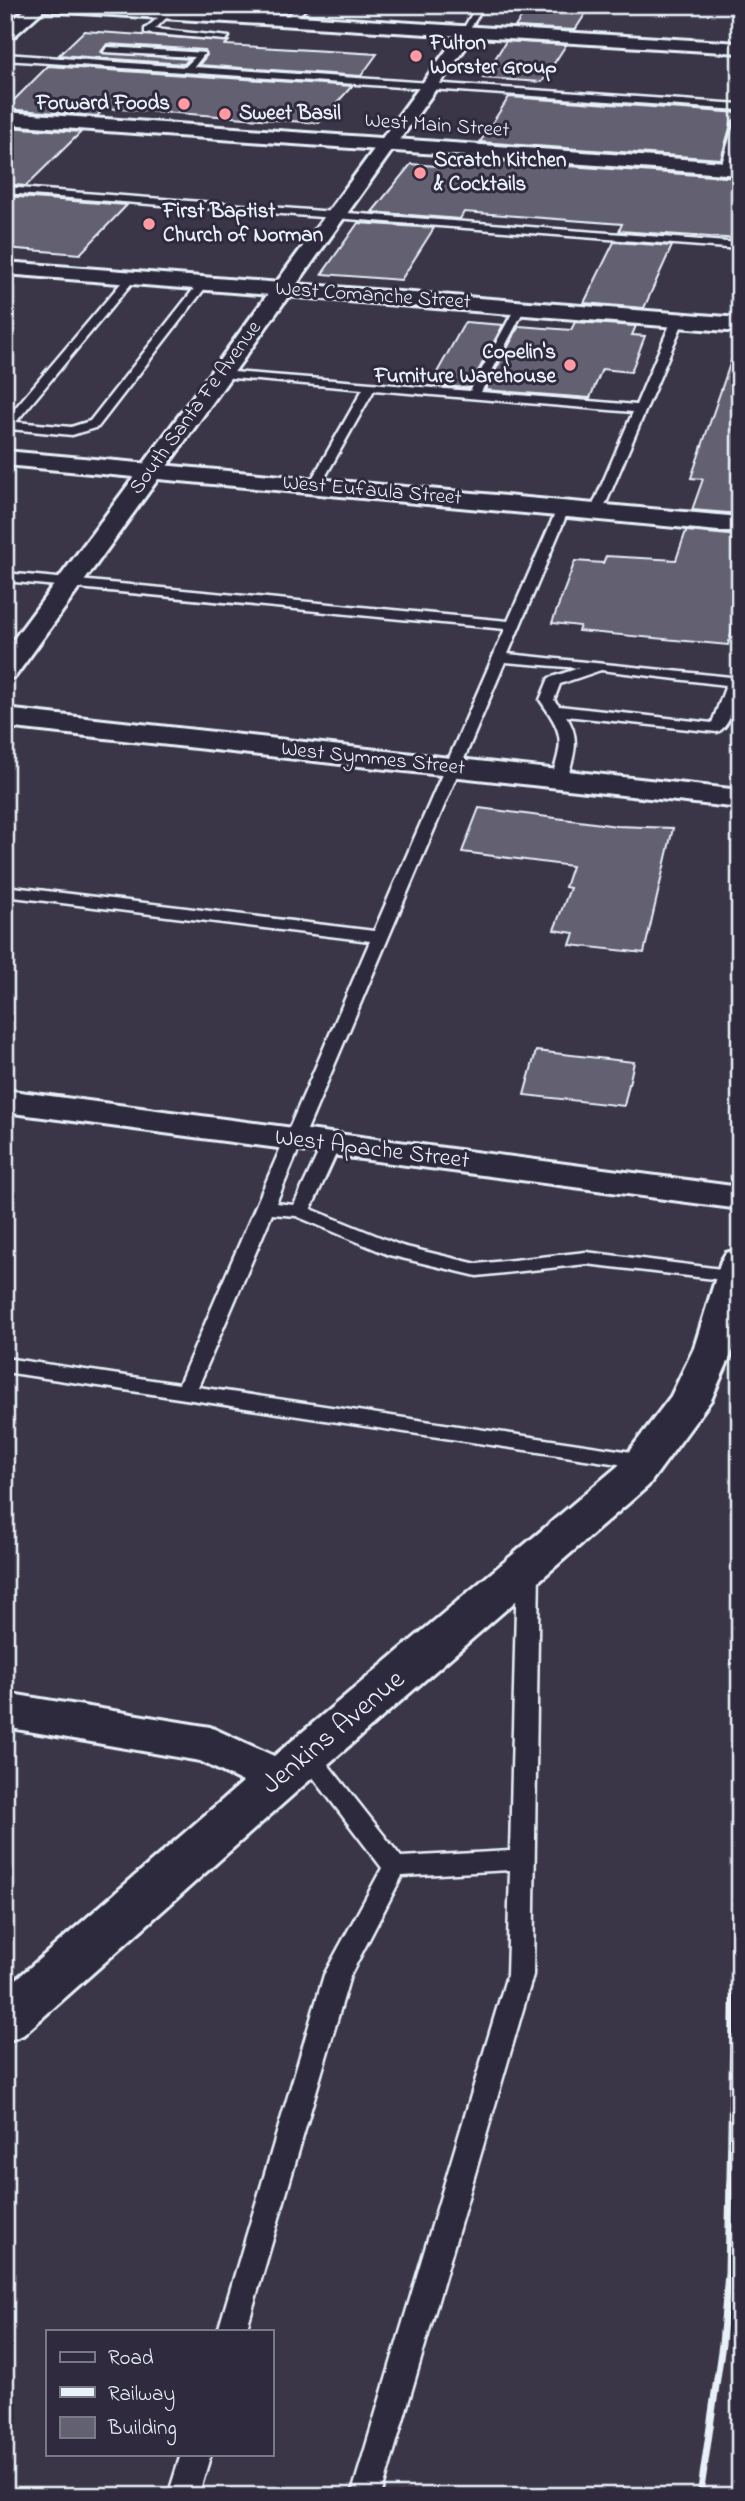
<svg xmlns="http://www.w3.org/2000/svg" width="745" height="2501" font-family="'Indie Flower',sans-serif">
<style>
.building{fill:#636171;stroke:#e8f1f8;stroke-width:2}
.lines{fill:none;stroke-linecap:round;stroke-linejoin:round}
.service-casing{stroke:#e8f1f8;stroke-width:5}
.minor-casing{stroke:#e8f1f8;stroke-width:6}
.tertiary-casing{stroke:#e8f1f8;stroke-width:6}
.secondary-casing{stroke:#e8f1f8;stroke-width:6}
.service{fill:#2f2a3d;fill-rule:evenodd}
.minor{fill:#2f2a3d;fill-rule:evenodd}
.tertiary{fill:#2f2a3d;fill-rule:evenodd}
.secondary{fill:#2f2a3d;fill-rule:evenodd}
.rail{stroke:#e8f1f8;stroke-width:7}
.poi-dot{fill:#ff9aa2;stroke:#2f2a3d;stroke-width:2.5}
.labels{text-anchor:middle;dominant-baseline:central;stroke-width:6;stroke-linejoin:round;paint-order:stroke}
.far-poi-label{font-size:21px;font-weight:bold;fill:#e8f1f8;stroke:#2f2a3d;text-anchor:start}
.far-street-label{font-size:21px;fill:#e8f1f8;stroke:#2f2a3d}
.street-label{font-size:24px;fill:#e8f1f8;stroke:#2f2a3d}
.near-street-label{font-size:28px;fill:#e8f1f8;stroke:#2f2a3d}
</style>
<rect width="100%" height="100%" fill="#3a3648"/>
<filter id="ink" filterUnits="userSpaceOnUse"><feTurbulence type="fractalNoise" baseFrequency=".0143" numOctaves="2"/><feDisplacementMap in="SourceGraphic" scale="14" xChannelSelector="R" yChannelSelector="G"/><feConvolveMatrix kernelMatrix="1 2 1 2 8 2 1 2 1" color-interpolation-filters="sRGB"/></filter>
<g filter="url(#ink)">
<g class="building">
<path d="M534,5H591L575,30L515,27L528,7Z"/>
<path d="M84,31L229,41L225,45L377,54L361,76L199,65L207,55L205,50L107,44L101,52L189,59L184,64L59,55Z"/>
<path d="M506,41L566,45L542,82L483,78Z"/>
<path d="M48,66L352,86L319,123L105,108L97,116L5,109Z"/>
<path d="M509,97L740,113V117L732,121L721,159L480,142Z"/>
<path d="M5,127L81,132L26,186L5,184Z"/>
<path d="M469,159L740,178V239L619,231L622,224L464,212L460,219L372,212L411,164L464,168Z"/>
<path d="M5,196L127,205L80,254L5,248Z"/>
<path d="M358,223L434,228L401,280L322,274Z"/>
<path d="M614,242L672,246L644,308L584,303Z"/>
<path d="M465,322L503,325L469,388L430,385Z"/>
<path d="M575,322L636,326L632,335L645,336L631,372L602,369L590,398L485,390L519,326L571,330Z"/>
<path d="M733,355L740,356V514L692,510L703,479L691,478Z"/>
<path d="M686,531L740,536V602L728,645L578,631L580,626L552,623L575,561L603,563L606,556L676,560Z"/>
<path d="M479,808L617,826L673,828L644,953L570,945L574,933L554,930L570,888L565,887L572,866L462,852Z"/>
<path d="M536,1051L634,1062L624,1106L524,1095Z"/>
</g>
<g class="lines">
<defs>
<g id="service">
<path d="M301,5H310L290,23H284V19Z"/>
<path d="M477,5H485L467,33H461Z"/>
<path d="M166,11L170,14L155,29L229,37L225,40L145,33V29Z"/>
<path d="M107,47L205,53L194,67L740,104V110L5,60V54L185,67L195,57L104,52Z"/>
<path d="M740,119V135L728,168L720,170L735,122Z"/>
<path d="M5,187L740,243V249L5,193Z"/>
<path d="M127,276L136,278L16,422L71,427L90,421L200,281L209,283L98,427L72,435L10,429L5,432V420Z"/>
<path d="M520,305L525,308L481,392L636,405L672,320L678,317L684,320L601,515L590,512L633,412L374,390L320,486L314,490L308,486L363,389L221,377L215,374L221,371L470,391L515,308Z"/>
<path d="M563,505L569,509L508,654L740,678C740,692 731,728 717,732L566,716C581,738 574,755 567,779L564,782H554L551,779C564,740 564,734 540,700L549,678L579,668L505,662L276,1203L294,1205L322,1145L331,1140L340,1145L311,1209L402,1246L477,1264L586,1252L737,1271L740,1272V1282L586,1264L477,1276L389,1255L296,1216L272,1214L198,1387L645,1454L652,1456L656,1461L652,1466L645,1468L5,1372V1358L179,1384L370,941L5,896V886L374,931L505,629L5,581V573L508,621L557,509ZM601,670L726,685L712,723L559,706L554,700L560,684Z"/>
<path d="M528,1559L536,1562L539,1567L533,1975L381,2496H351L507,1975L510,1870L402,1876L350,1976L246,2331H218L324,1975L382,1868L296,1755L300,1749L308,1746L316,1749L401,1857L510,1851L517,1567L520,1562Z"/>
<path d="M181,2454H211L198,2496H168Z"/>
</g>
<g id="minor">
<path d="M5,262L740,318V332L5,274Z"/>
<path d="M5,451L740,517V533L158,479L15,677L5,679V651L134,477L5,465Z"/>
<path d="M5,709L740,790V808L5,727Z"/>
<path d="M5,1090L740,1187V1209L5,1112Z"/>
<path d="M740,1249V1329L734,1348L711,1400L648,1486L296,1792L23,2035L5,2042V1989L243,1782L200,1761L5,1727V1693L210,1727L274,1756L618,1466L671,1396L694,1348L721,1261L726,1253Z"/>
</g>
<g id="tertiary">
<path d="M31,5H49L11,39L5,40V26Z"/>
<path d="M464,26L473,31L468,44L160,476H142L139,471L142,466L451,44L458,27Z"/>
</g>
<g id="secondary">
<path d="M23,5H118L740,43V53L31,10Z"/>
<path d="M5,112L740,163V175L5,124Z"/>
</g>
</defs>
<use href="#service" class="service-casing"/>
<use href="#minor" class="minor-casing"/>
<use href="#tertiary" class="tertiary-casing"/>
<use href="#secondary" class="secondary-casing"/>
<use href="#service" class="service"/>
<use href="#minor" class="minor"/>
<use href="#tertiary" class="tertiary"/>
<use href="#secondary" class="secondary"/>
<path class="rail" d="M700,2496L722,2344L728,2273L734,1983L740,1937"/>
</g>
</g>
<g class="poi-dot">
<circle cx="416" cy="56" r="7"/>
<circle cx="184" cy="104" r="7"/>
<circle cx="225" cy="114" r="7"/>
<circle cx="420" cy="173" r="7"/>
<circle cx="149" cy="224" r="7"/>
<circle cx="570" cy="365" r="7"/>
</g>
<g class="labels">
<g class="far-poi-label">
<text x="430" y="44">Fulton<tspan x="430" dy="24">Worster Group</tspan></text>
<text x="170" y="104" text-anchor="end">Forward Foods</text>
<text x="239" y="114">Sweet Basil</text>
<text x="434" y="161">Scratch Kitchen<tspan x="434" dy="24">&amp; Cocktails</tspan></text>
<text x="163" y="212">First Baptist<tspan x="163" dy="24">Church of Norman</tspan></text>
<text x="556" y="353" text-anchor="end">Copelin's<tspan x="556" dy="24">Furniture Warehouse</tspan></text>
</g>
<g class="far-street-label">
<text transform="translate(437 126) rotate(4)">West Main Street</text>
<text transform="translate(373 296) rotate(4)">West Comanche Street</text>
<text transform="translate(196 408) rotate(-54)">South Santa Fe Avenue</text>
<text transform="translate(372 491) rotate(5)">West Eufaula Street</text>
<text transform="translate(373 759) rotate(6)">West Symmes Street</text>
</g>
<g class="street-label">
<text transform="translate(372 1150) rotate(7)">West Apache Street</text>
</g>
<g class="near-street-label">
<text transform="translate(334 1733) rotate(-40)">Jenkins Avenue</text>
</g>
</g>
<rect width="745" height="2501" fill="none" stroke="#2f2a3d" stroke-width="28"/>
<rect x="14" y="14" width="717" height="2473" fill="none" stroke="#e8f1f8" stroke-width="2.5" filter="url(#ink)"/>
<rect x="46" y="2330" width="228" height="126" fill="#2f2a3d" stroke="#797a88" stroke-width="2"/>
<rect x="60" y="2352" width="35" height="10" fill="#2f2a3d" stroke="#797a88" stroke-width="2"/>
<text x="108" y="2364" font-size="21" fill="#e8f1f8">Road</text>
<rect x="60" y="2387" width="35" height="10" fill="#e8f1f8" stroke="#797a88" stroke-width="2"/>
<text x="108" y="2400" font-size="21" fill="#e8f1f8">Railway</text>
<rect x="60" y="2417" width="35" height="21" fill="#636171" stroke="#797a88" stroke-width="2"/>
<text x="108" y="2434" font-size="21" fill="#e8f1f8">Building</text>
</svg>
